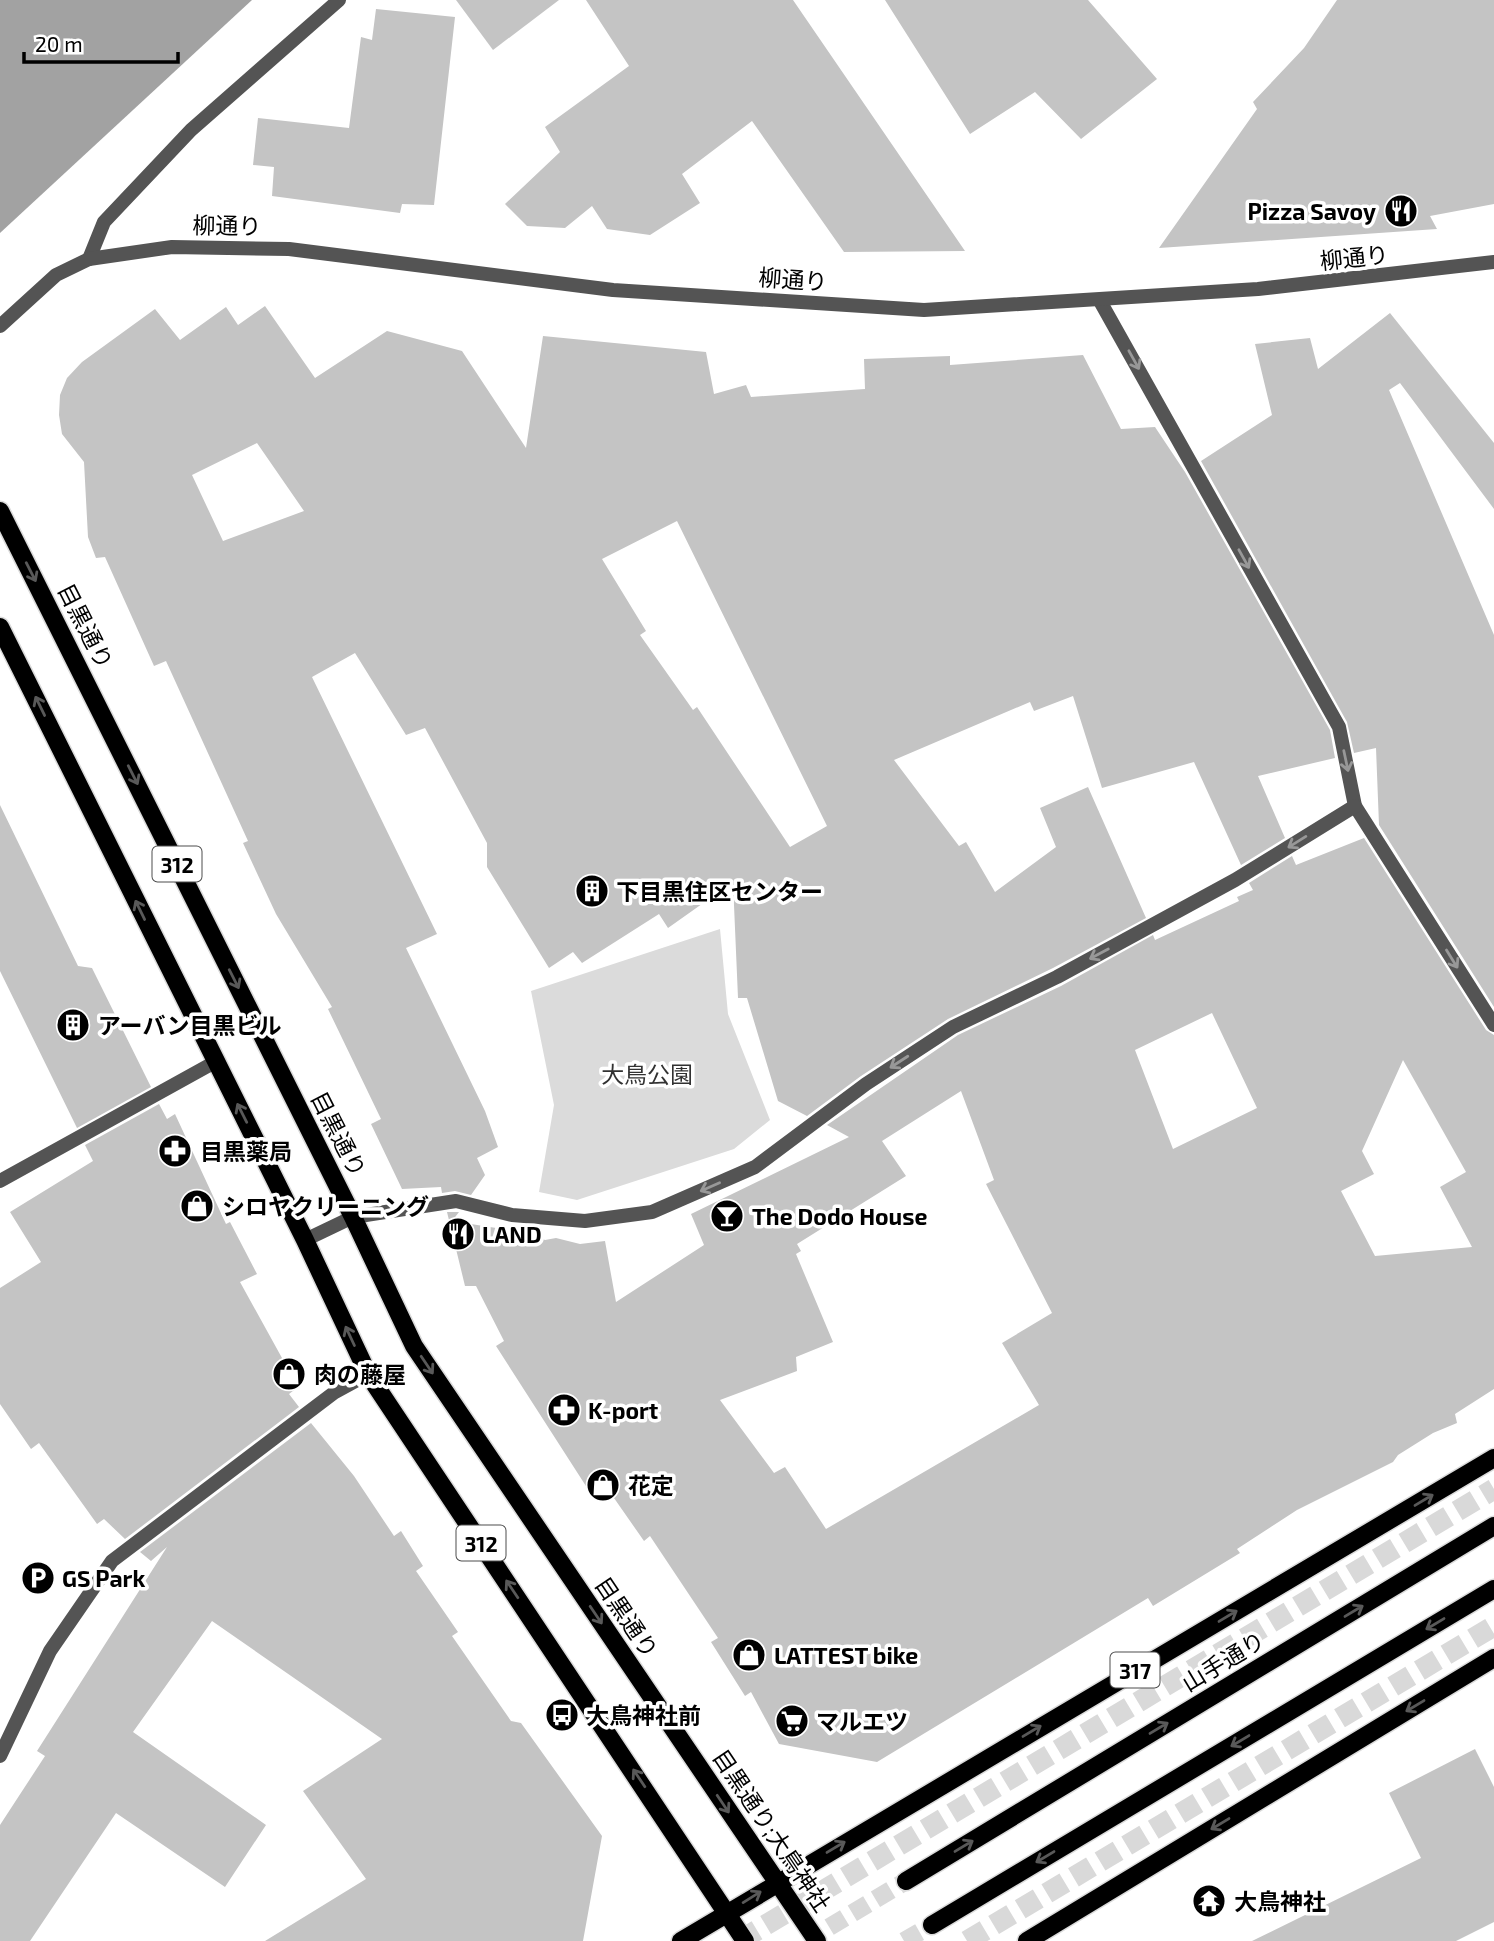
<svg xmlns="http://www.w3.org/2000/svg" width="1494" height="1941" font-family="'Exo 2','Noto Sans JP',sans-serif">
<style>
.green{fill:#dbdbdb}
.water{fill:#a2a2a2}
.building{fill:#c4c4c4;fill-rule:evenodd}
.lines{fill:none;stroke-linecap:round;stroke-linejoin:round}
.primary-tunnel{stroke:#d9d9d9;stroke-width:18;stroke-dasharray:18 9;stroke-linecap:butt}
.motorway-tunnel{stroke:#d9d9d9;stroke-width:21;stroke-dasharray:21 10;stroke-linecap:butt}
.primary-casing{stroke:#dbdbdb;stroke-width:21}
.minor{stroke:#545454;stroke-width:14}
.tertiary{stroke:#545454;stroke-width:14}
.primary{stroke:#000;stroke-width:18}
.oneway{stroke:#989898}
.oneway2{stroke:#595959}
.labels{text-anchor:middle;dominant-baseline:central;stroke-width:7;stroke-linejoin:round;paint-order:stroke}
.shield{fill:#fff;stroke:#4c4c4c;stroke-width:2}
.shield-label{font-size:21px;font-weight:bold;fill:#000}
.poi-label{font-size:23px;font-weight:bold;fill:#000;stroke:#fff;text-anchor:start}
.street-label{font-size:23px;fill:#000;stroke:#fff}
.park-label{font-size:23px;fill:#323232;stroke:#fff}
</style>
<rect width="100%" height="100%" fill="#fff"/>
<path class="green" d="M720,929L728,1014L770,1120L734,1149L577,1200L539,1192L554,1105L531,991Z"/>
<path class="water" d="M0,0H252L0,233Z"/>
<g class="building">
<path d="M456,0H559L493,50Z"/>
<path d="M586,0H793L965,251L844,252L752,121L682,174L700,203L650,235L607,229L592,206L565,228L527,226L505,204L560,152L545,127L629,66Z"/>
<path d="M885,0H1088L1157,79L1081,139L1035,92L970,134Z"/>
<path d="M1337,0H1494V204L1430,216L1437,229L1159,248L1257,109L1253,102L1304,48Z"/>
<path d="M376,9L455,17L434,205L402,204L400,213L272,196L274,167L253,165L258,118L349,128L361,37L372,40Z"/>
<path d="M265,306L315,378L387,331L462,351L526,448L543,336L706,352L714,394L746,385L751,397L865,389L864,359L950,356V365L1083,355L1121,429L1155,427L1185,472L1330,730L1335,758L1258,776L1285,838L1241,865L1194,762L1102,788L1073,696L1034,711L1030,702L894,760L959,846L966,842L995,892L1056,847L1040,808L1088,787L1146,918L1053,968L948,1019L861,1076L807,1116L778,1101L747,998H738L733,882L668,928L659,914L582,963L573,952L549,968L487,867V843L425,728L406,735L355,653L312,677L437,934L406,948L485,1111L498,1147L477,1158L485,1175L471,1195L455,1191L442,1193L441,1187L402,1189L371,1124L381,1119L328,1009L332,1007L276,914L243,843L248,841L166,661L154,666L105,557L96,558L88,537L84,462L62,434L59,415L60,395L67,378L82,362L155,309L180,340L226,307L238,325ZM257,443L304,511L223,541L192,475ZM677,521L827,826L790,847L697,707L693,710L640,635L646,631L602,559Z"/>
<path d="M1390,313L1494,443V509L1400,383L1389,390L1494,635V1007L1379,825L1376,748L1354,753L1347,722L1201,461L1272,415L1255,344L1310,338L1318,369Z"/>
<path d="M0,805L78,966L92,968L151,1087L77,1128L0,971Z"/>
<path d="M1364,838L1486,1030L1494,1035V1389L1455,1414L1457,1423L1433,1433L1398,1455L1393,1462L1297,1510L1237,1549L1240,1553L1153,1606L1148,1598L877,1762L779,1744L751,1692L745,1696L711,1642L718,1638L650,1536L644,1541L607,1488L593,1497L496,1346L504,1341L476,1286H465L447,1212H459L452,1221L509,1230L519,1236L534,1235L545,1240L556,1238L580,1244L605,1241L616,1302L704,1245L691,1214L849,1137L827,1125L958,1035L1061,986L1153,935L1155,940L1239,901L1237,897L1253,890L1249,883L1292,856L1296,865ZM1212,1013L1257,1108L1173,1149L1135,1050ZM1403,1060L1466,1172L1440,1187L1472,1247L1375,1256L1341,1191L1374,1174L1362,1151ZM961,1091L994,1180L986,1184L1052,1313L1002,1343L1039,1405L826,1529L785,1467L774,1473L720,1400L797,1371L796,1357L833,1342L796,1254L801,1251L797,1244L906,1176L882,1141Z"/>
<path d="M159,1104L167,1119L175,1114L226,1224L230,1222L257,1274L240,1282L298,1387L289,1394L299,1407L125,1539L104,1519L97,1524L39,1443L31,1449L0,1404V1288L41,1262L10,1212L93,1161L85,1145Z"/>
<path d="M311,1423L354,1476L394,1536L401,1531L423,1566L416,1571L458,1632L452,1636L511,1721L521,1723L602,1836L583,1941H265L366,1879L303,1791L382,1739L212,1621L133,1732L266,1825L225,1887L116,1813L30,1941H0V1825L45,1756L37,1751L167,1547L151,1561L140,1552Z"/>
<path d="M1475,1749L1494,1787V1922L1456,1941H1252L1421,1858L1389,1793Z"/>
</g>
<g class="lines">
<g class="primary-tunnel">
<path d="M806,1941L906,1881"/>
<path d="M904,1941L932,1925"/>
</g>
<g class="motorway-tunnel">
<path d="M739,1941L1494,1489"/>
<path d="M967,1941L1494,1626"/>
</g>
<defs>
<g id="primary">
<path d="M0,511L353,1217L414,1346L817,1941"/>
<path d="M0,627L305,1240L368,1374L745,1941"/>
<path d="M906,1881L1494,1526"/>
<path d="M932,1925L1494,1589"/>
<path d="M681,1941L1494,1458"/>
<path d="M1027,1941L1494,1658"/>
</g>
</defs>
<use href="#primary" class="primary-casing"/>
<g class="minor">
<path d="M89,259L104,222L191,130L339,0"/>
<path d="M1100,301L1339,727L1355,806L1494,1025"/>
<path d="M0,1181L215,1062"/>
<path d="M305,1240L353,1217L456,1201L512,1215L585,1221L652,1212L755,1167L866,1084L953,1027L1057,977L1235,880L1355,806"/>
<path d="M0,1756L50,1651L112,1561L335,1392L368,1374"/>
</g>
<path class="tertiary" d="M0,326L56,275L89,259L172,247L289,249L613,290L924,310L1258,289L1494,262"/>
<use href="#primary" class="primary"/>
</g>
<defs><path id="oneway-shaft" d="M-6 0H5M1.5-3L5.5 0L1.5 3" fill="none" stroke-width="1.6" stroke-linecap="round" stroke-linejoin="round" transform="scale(1.75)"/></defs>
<g class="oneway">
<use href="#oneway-shaft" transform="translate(1134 360) rotate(61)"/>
<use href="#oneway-shaft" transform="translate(1244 559) rotate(61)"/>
<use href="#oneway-shaft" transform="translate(1346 761) rotate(78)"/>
<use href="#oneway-shaft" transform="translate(1297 842) rotate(148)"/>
<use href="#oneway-shaft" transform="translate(1099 954) rotate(152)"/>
<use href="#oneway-shaft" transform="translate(1452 959) rotate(58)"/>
<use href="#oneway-shaft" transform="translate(899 1062) rotate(147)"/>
<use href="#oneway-shaft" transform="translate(710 1187) rotate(156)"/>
</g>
<g class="oneway2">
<use href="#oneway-shaft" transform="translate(31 572) rotate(63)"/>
<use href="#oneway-shaft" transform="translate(40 706) rotate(-116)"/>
<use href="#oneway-shaft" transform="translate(133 775) rotate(63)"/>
<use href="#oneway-shaft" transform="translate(140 910) rotate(-116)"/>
<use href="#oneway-shaft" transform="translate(234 979) rotate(63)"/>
<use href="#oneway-shaft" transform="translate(242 1113) rotate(-117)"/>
<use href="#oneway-shaft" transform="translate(350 1336) rotate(-115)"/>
<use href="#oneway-shaft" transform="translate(427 1365) rotate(56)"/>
<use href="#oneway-shaft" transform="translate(1424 1500) rotate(-31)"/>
<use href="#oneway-shaft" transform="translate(512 1589) rotate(-124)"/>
<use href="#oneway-shaft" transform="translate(1354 1611) rotate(-31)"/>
<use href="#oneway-shaft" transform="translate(596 1615) rotate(56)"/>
<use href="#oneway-shaft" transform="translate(1228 1616) rotate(-31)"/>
<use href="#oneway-shaft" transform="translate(1435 1624) rotate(149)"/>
<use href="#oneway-shaft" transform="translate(1415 1706) rotate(149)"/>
<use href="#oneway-shaft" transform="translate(1159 1728) rotate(-31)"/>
<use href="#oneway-shaft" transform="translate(1032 1731) rotate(-31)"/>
<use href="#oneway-shaft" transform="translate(1240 1741) rotate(149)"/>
<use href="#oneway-shaft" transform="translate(639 1778) rotate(-124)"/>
<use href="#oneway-shaft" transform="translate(723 1804) rotate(56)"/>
<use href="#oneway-shaft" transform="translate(1220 1824) rotate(149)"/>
<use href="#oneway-shaft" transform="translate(964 1846) rotate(-31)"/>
<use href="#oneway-shaft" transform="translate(836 1847) rotate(-31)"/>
<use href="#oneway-shaft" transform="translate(1045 1857) rotate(149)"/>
<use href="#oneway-shaft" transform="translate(752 1897) rotate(-32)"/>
</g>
<defs>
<symbol id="restaurant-disc" viewBox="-11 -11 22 22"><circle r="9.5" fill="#000" stroke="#fff"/><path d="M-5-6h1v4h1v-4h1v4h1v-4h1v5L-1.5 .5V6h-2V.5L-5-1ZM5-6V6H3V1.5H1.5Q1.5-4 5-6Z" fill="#fff"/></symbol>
<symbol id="building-disc" viewBox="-11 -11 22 22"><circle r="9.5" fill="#000" stroke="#fff"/><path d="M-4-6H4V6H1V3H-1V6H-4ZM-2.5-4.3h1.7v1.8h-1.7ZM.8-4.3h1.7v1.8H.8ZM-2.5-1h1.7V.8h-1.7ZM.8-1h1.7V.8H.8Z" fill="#fff"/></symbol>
<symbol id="pharmacy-disc" viewBox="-11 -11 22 22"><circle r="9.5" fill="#000" stroke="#fff"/><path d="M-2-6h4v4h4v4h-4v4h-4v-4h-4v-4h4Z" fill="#fff"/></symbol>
<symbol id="shop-disc" viewBox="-11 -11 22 22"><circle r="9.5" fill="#000" stroke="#fff"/><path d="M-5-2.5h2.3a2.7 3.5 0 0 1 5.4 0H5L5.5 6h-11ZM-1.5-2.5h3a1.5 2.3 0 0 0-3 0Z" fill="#fff"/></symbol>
<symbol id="bar-disc" viewBox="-11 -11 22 22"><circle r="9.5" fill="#000" stroke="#fff"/><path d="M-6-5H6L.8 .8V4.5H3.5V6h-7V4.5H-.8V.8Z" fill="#fff"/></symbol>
<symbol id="parking-disc" viewBox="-11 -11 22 22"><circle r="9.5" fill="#000" stroke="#fff"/><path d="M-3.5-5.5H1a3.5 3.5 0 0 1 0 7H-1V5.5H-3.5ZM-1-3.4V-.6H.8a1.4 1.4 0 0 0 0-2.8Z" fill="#fff"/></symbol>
<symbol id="bus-disc" viewBox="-11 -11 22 22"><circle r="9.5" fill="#000" stroke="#fff"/><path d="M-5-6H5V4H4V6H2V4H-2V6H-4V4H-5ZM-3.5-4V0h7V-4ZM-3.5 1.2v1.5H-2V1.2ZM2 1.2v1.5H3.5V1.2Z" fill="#fff"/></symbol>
<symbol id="supermarket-disc" viewBox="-11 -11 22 22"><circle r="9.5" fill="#000" stroke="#fff"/><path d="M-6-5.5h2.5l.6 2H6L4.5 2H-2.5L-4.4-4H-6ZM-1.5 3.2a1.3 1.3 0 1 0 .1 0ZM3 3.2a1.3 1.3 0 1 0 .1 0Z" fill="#fff"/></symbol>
<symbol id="temple-disc" viewBox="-11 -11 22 22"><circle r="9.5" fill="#000" stroke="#fff"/><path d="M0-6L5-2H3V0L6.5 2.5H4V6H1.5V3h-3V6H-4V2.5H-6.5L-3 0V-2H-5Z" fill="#fff"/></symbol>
</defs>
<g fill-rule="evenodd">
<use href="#restaurant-disc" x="1382" y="192" width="38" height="38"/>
<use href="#building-disc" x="573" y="872" width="38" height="38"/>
<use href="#building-disc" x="54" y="1006" width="38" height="38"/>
<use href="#pharmacy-disc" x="156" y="1132" width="38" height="38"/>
<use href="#shop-disc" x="178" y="1187" width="38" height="38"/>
<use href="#bar-disc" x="708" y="1197" width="38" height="38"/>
<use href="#restaurant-disc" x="439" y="1215" width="38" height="38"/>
<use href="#shop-disc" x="270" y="1355" width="38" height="38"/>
<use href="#pharmacy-disc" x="545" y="1391" width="38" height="38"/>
<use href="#shop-disc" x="584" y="1466" width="38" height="38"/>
<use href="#parking-disc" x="19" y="1559" width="38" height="38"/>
<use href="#shop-disc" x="730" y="1636" width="38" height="38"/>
<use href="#bus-disc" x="543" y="1696" width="38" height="38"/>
<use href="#supermarket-disc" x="773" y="1702" width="38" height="38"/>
<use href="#temple-disc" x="1190" y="1882" width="38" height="38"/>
</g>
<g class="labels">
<g class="shield">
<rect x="152.5" y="846.5" width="49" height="35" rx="5"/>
<rect x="456.5" y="1525.5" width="49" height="35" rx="5"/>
<rect x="1110.5" y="1652.5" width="49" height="35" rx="5"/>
</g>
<g class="shield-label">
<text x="177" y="864">312</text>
<text x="481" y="1543">312</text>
<text x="1135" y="1670">317</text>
</g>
<g class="poi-label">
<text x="1376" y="211" text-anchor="end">Pizza Savoy</text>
<text x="616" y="891">下目黒住区センター</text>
<text x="98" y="1025">アーバン目黒ビル</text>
<text x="200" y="1151">目黒薬局</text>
<text x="222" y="1206">シロヤクリーニング</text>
<text x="752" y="1216">The Dodo House</text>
<text x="482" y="1234">LAND</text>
<text x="314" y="1374">肉の藤屋</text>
<text x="588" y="1410">K-port</text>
<text x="628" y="1485">花定</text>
<text x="62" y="1578">GS Park</text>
<text x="774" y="1655">LATTEST bike</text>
<text x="586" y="1715">大鳥神社前</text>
<text x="816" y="1721">マルエツ</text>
<text x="1234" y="1901">大鳥神社</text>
</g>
<g class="street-label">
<text transform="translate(227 225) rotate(1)">柳通り</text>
<text transform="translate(1354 257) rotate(-6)">柳通り</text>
<text transform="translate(793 279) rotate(4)">柳通り</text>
<text transform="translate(86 626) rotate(63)">目黒通り</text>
<text transform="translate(339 1134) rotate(63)">目黒通り</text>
<text transform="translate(627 1617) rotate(56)">目黒通り</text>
<text transform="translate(1223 1661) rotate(-31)">山手通り</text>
<text transform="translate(772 1830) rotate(56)">目黒通り;大鳥神社</text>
</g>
<g class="park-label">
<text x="647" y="1074">大鳥公園</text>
</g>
</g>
<path d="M24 52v10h154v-10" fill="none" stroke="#000000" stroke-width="3.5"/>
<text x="35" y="52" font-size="21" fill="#000000" stroke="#ffffff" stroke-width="5" paint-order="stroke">20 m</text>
</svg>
